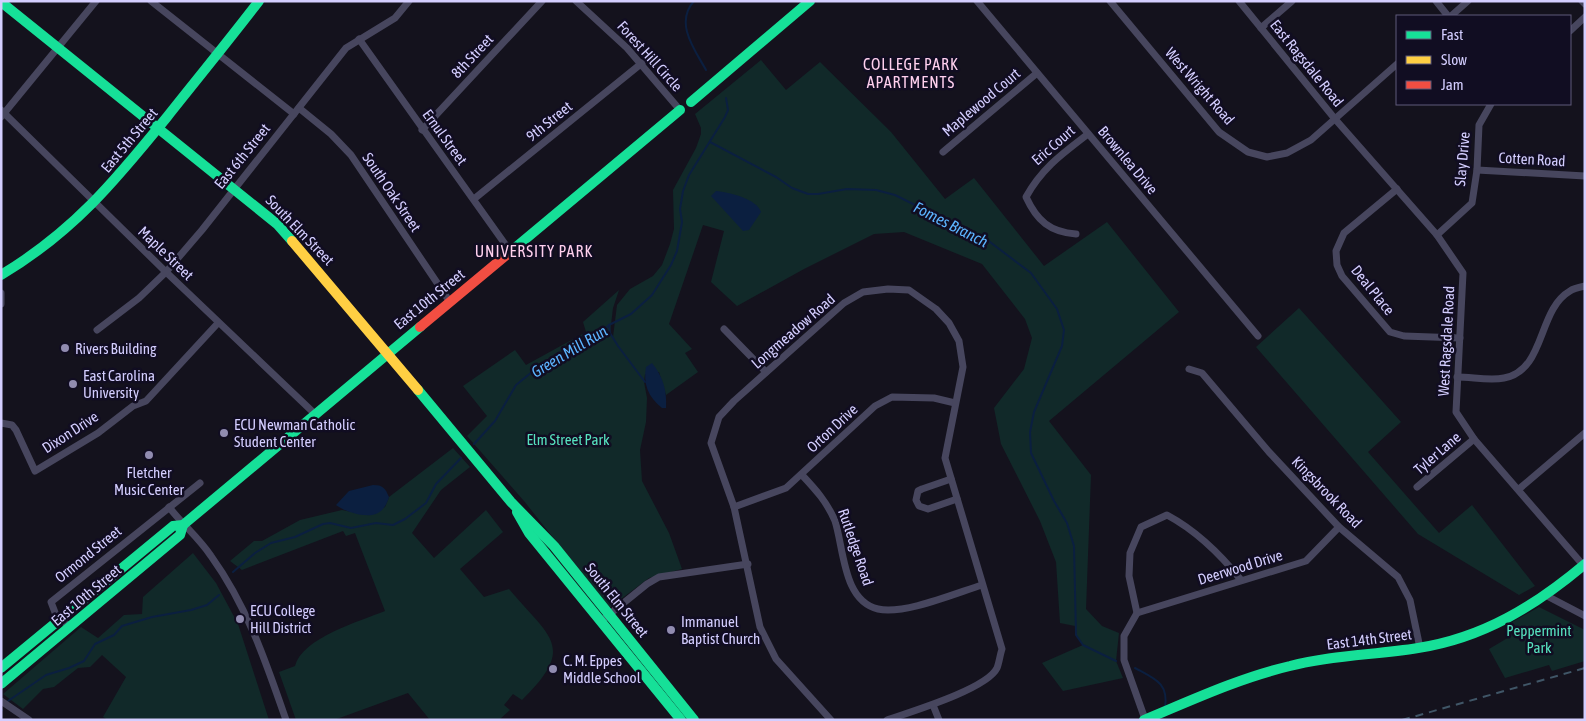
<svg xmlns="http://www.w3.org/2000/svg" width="1586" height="721" font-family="'Asap Condensed',sans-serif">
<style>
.green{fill:#112929}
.water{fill:#0b1f40}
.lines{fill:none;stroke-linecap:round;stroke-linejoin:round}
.stream{stroke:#0b1f40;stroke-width:2}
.street{stroke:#47465e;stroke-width:7}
.fast{stroke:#16e098;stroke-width:10}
.slow{stroke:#ffcf43;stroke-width:10}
.jam{stroke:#f24e42;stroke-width:10}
.rail{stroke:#405667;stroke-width:2;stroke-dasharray:8 6;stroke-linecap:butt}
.poi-dot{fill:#918cb0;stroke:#110d22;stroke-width:2}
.labels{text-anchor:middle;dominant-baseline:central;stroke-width:5;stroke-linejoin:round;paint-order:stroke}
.street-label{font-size:15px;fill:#d4ceff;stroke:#110d22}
.poi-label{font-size:15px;fill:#d4ceff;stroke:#110d22;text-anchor:start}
.park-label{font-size:15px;fill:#57e2bf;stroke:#110d22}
.neighbourhood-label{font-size:16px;letter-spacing:1px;fill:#ffd0ee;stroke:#110d22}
.water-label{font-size:16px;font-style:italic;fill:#5cb4ff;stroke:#110d22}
</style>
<rect width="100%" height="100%" fill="#14121d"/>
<g class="green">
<path d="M761,60L786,90L820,62L891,132L945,199L974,178L1044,266L1107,222L1179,312L1049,421L1091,475L1086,609L1102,626L1119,633L1116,661L1123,678L1063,691L1042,663L1083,645L1076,635L1075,626L1060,623L1056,562L1040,521L1001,444L994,408L1024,369L1032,338L1025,319L982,264L904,232L874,234L804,269L737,306L711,282L724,231L703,225L669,324L692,349L685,353L698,372L666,395L659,372L645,374L644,382L647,398L646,422L640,450L642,481L669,533L682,569L649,578L609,608L524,501L467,436L487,416L463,386L515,350L526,365L586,332L583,322L619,290L613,308L610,333L613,337L617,305L630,289L653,276L662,265L670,244L674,229L673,190L696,148L701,134V128L695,114Z"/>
<path d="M1299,308L1401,422L1368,452L1439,533L1472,505L1535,586L1519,595L1418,534L1256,347Z"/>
<path d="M453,448L470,467L441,490L412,533L434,558L486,510L503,532L460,569L484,597L509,589C550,638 577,646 522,700L513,694L504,705L510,710L499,720H430L408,693L334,720H296L279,672L295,666C302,638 360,621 385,611L355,533L346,536L343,531L242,570L230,561L254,541H262L300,520L342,510L362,514L385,507L389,497Z"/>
<path d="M193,553L216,583L238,624L269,720H108L103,717L126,677L102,655L90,667L78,668L54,687L43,689L23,709L3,694L81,627L98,638L124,615L142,614L143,597Z"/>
<path d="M1539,607L1585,630V661L1552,671L1549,665L1505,678L1489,649L1511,636L1505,626Z"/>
</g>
<g class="water">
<path d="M716,191C729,192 757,199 761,212L749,230L743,231L711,196Z"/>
<path d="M652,363C663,376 667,391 666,408H662C648,397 643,384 646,367Z"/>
<path d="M373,485C383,485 385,488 389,497C387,503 385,509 378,513C367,519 345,512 336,505L349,491Z"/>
</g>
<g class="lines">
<g class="stream">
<path d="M694,1C674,23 695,50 706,70"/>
<path d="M710,142L776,177L792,188L808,194H818L847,189L876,190L895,195L921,208L939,219L982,236L1031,273L1057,309L1064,330L1062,346L1034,412L1030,432L1031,453L1054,501L1067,523L1074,546L1076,635L1083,645L1116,661"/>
<path d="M609,325L610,333L618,346L645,382"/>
<path d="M474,444L495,421L516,385L532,372L591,342L609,325L631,314L652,295L671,265L677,251L682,222L680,209L683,191L689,175L725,117L728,110L726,98"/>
<path d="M233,572L255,553L271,543L295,537L323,524L330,523L351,528L376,523L393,525L405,519L426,503L436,484L461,458"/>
<path d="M1135,668C1155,679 1169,683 1165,708"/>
<path d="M8,701L46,675L69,668L84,661L95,644L114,635L122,626L152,617L191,610L207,605L219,595"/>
<path d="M1,711L2,710"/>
</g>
<g class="street">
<path d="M151,1L294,114"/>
<path d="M576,1L627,48L680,110"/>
<path d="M977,1L1258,336"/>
<path d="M1110,1L1219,132L1248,152L1267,157L1287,153L1311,140L1397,64"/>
<path d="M1239,1L1335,119L1437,235L1463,273L1456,412L1474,439L1583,565"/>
<path d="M1436,1L1448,16"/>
<path d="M1582,1L1585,4"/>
<path d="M1451,16L1468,1"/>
<path d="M1261,28L1292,1"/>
<path d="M1570,31L1585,17"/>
<path d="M359,39L510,251"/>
<path d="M299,108L331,134L351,155L450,302"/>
<path d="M1,110L166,272L315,414"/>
<path d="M1,117L96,1"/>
<path d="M422,130L542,1"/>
<path d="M943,152L1037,73"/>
<path d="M1477,170L1585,176"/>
<path d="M1397,189L1344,233L1336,251L1337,265L1342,276L1390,332L1404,336L1460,338"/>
<path d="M474,199L642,63"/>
<path d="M1076,234C1050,232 1037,221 1026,197C1042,168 1062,154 1088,134"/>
<path d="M1437,235L1472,203L1477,170L1479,125L1491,104"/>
<path d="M1,293V304"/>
<path d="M724,329L766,372"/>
<path d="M97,330L139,298L166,272L202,230L346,48L395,18L409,1"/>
<path d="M1189,369L1202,373L1269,452L1339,527L1398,577L1410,600L1420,648"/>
<path d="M1457,377C1472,377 1490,381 1504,378C1546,370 1537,310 1570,291C1574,288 1580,287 1585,286"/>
<path d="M1,423L12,425L16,430L35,471L98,433L133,406L146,401L218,323"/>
<path d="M802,475C816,490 827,502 835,521C844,549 843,601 878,609C904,615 956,593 982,585"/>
<path d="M951,479L922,489L918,491L916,500L919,506L928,509L957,499"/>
<path d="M1417,487L1474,439"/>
<path d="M1519,489L1585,433"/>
<path d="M169,507C182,524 199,538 211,556C247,606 266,662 286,720"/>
<path d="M734,507L786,488L875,406L892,397L934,398L955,403"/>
<path d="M1547,596L1585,616"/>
<path d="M1137,613L1306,561L1339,527"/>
<path d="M600,622L647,584L659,577L748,564"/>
<path d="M70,627L56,615L51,602L200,483"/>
<path d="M1,701L29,720"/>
<path d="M933,705L939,720"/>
<path d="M1145,719L1124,660V636L1137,613L1129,576L1130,553L1141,527L1167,515C1195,530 1221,555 1241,580"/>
<path d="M831,720L776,659L760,627L734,507L711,443L719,417L734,401L844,303L863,292L888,289L909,290L936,309L949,323L959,341L963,367L945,458L1002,649C1000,655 999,663 997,668C987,689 910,712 887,720"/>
</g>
<g class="fast">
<path d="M1,2L277,224L292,241"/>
<path d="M691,102L810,1"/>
<path d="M510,252L680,110"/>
<path d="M1,275C73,232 115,181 167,117C198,78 229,40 259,1"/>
<path d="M418,390L511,502L554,546L694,720"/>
<path d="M517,512L529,533L681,720"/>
<path d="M1,668L173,526L183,525L420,327"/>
<path d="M1,684L180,535L183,525"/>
<path d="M1144,720C1192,700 1239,678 1290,666C1332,655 1375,655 1418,648C1483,638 1535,606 1585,564"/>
</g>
<path class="slow" d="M292,241L418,390"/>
<path class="jam" d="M420,327L510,252"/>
<path class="rail" d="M1402,720L1585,668"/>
</g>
<g class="poi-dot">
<circle cx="65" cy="348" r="5"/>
<circle cx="73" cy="384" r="5"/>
<circle cx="224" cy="433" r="5"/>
<circle cx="149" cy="455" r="5"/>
<circle cx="240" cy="619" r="5"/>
<circle cx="671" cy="630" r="5"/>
<circle cx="553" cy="669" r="5"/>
</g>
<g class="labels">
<g class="street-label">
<text transform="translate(472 56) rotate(-47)">8th Street</text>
<text transform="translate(650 56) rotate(48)">Forest Hill Circle</text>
<text transform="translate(1307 63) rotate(51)">East Ragsdale Road</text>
<text transform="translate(1200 86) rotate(49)">West Wright Road</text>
<text transform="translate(981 102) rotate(-40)">Maplewood Court</text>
<text transform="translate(549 121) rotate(-39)">9th Street</text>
<text transform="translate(445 137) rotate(54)">Ernul Street</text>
<text transform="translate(129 140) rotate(-50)">East 5th Street</text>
<text transform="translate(1053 145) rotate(-41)">Eric Court</text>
<text transform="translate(242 156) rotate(-51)">East 6th Street</text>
<text transform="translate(1462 159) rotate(-85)">Slay Drive</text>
<text transform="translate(1532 159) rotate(3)">Cotten Road</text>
<text transform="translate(1128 160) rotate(50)">Brownlea Drive</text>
<text transform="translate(392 192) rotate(56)">South Oak Street</text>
<text transform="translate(300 230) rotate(46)">South Elm Street</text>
<text transform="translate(166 253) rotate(44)">Maple Street</text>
<text transform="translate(1373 290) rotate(51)">Deal Place</text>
<text transform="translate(429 299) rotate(-39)">East 10th Street</text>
<text transform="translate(793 331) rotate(-41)">Longmeadow Road</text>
<text transform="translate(1446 341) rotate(-87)">West Ragsdale Road</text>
<text transform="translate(832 428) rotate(-43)">Orton Drive</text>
<text transform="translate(70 432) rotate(-33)">Dixon Drive</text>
<text transform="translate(1437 453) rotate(-41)">Tyler Lane</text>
<text transform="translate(1327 492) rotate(46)">Kingsbrook Road</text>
<text transform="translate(856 547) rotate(71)">Rutledge Road</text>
<text transform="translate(88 554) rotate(-39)">Ormond Street</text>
<text transform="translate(1240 567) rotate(-17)">Deerwood Drive</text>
<text transform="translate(86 595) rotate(-40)">East 10th Street</text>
<text transform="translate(617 600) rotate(51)">South Elm Street</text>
<text transform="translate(1369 639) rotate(-7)">East 14th Street</text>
</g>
<g class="poi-label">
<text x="75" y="348">Rivers Building</text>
<text x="83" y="375">East Carolina<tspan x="83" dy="17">University</tspan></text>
<text x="234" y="424">ECU Newman Catholic<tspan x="234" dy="17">Student Center</tspan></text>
<text x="149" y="472" text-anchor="middle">Fletcher<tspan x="149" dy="17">Music Center</tspan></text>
<text x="250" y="610">ECU College<tspan x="250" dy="17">Hill District</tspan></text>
<text x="681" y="621">Immanuel<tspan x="681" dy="17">Baptist Church</tspan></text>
<text x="563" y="660">C. M. Eppes<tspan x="563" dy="17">Middle School</tspan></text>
</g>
<g class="park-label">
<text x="568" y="439">Elm Street Park</text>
<text x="1539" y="630">Peppermint<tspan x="1539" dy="17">Park</tspan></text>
</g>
<g class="neighbourhood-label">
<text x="911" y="64">COLLEGE PARK<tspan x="911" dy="18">APARTMENTS</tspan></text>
<text x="534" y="251">UNIVERSITY PARK</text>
</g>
<g class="water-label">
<text transform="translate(951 224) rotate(27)">Fomes Branch</text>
<text transform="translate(569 351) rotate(-31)">Green Mill Run</text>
</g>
</g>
<rect width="1586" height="721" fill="none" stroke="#d4ceff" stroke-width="5"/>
<rect x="1396" y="15" width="175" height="90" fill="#110d22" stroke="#5f5a7a"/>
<rect x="1406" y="31" width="25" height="8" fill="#16e098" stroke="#5f5a7a"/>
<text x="1441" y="40" font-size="15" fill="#d4ceff">Fast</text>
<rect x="1406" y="56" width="25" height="8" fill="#ffcf43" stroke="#5f5a7a"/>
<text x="1441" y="65" font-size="15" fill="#d4ceff">Slow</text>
<rect x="1406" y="81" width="25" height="8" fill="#f24e42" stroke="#5f5a7a"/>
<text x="1441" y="90" font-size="15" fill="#d4ceff">Jam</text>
</svg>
